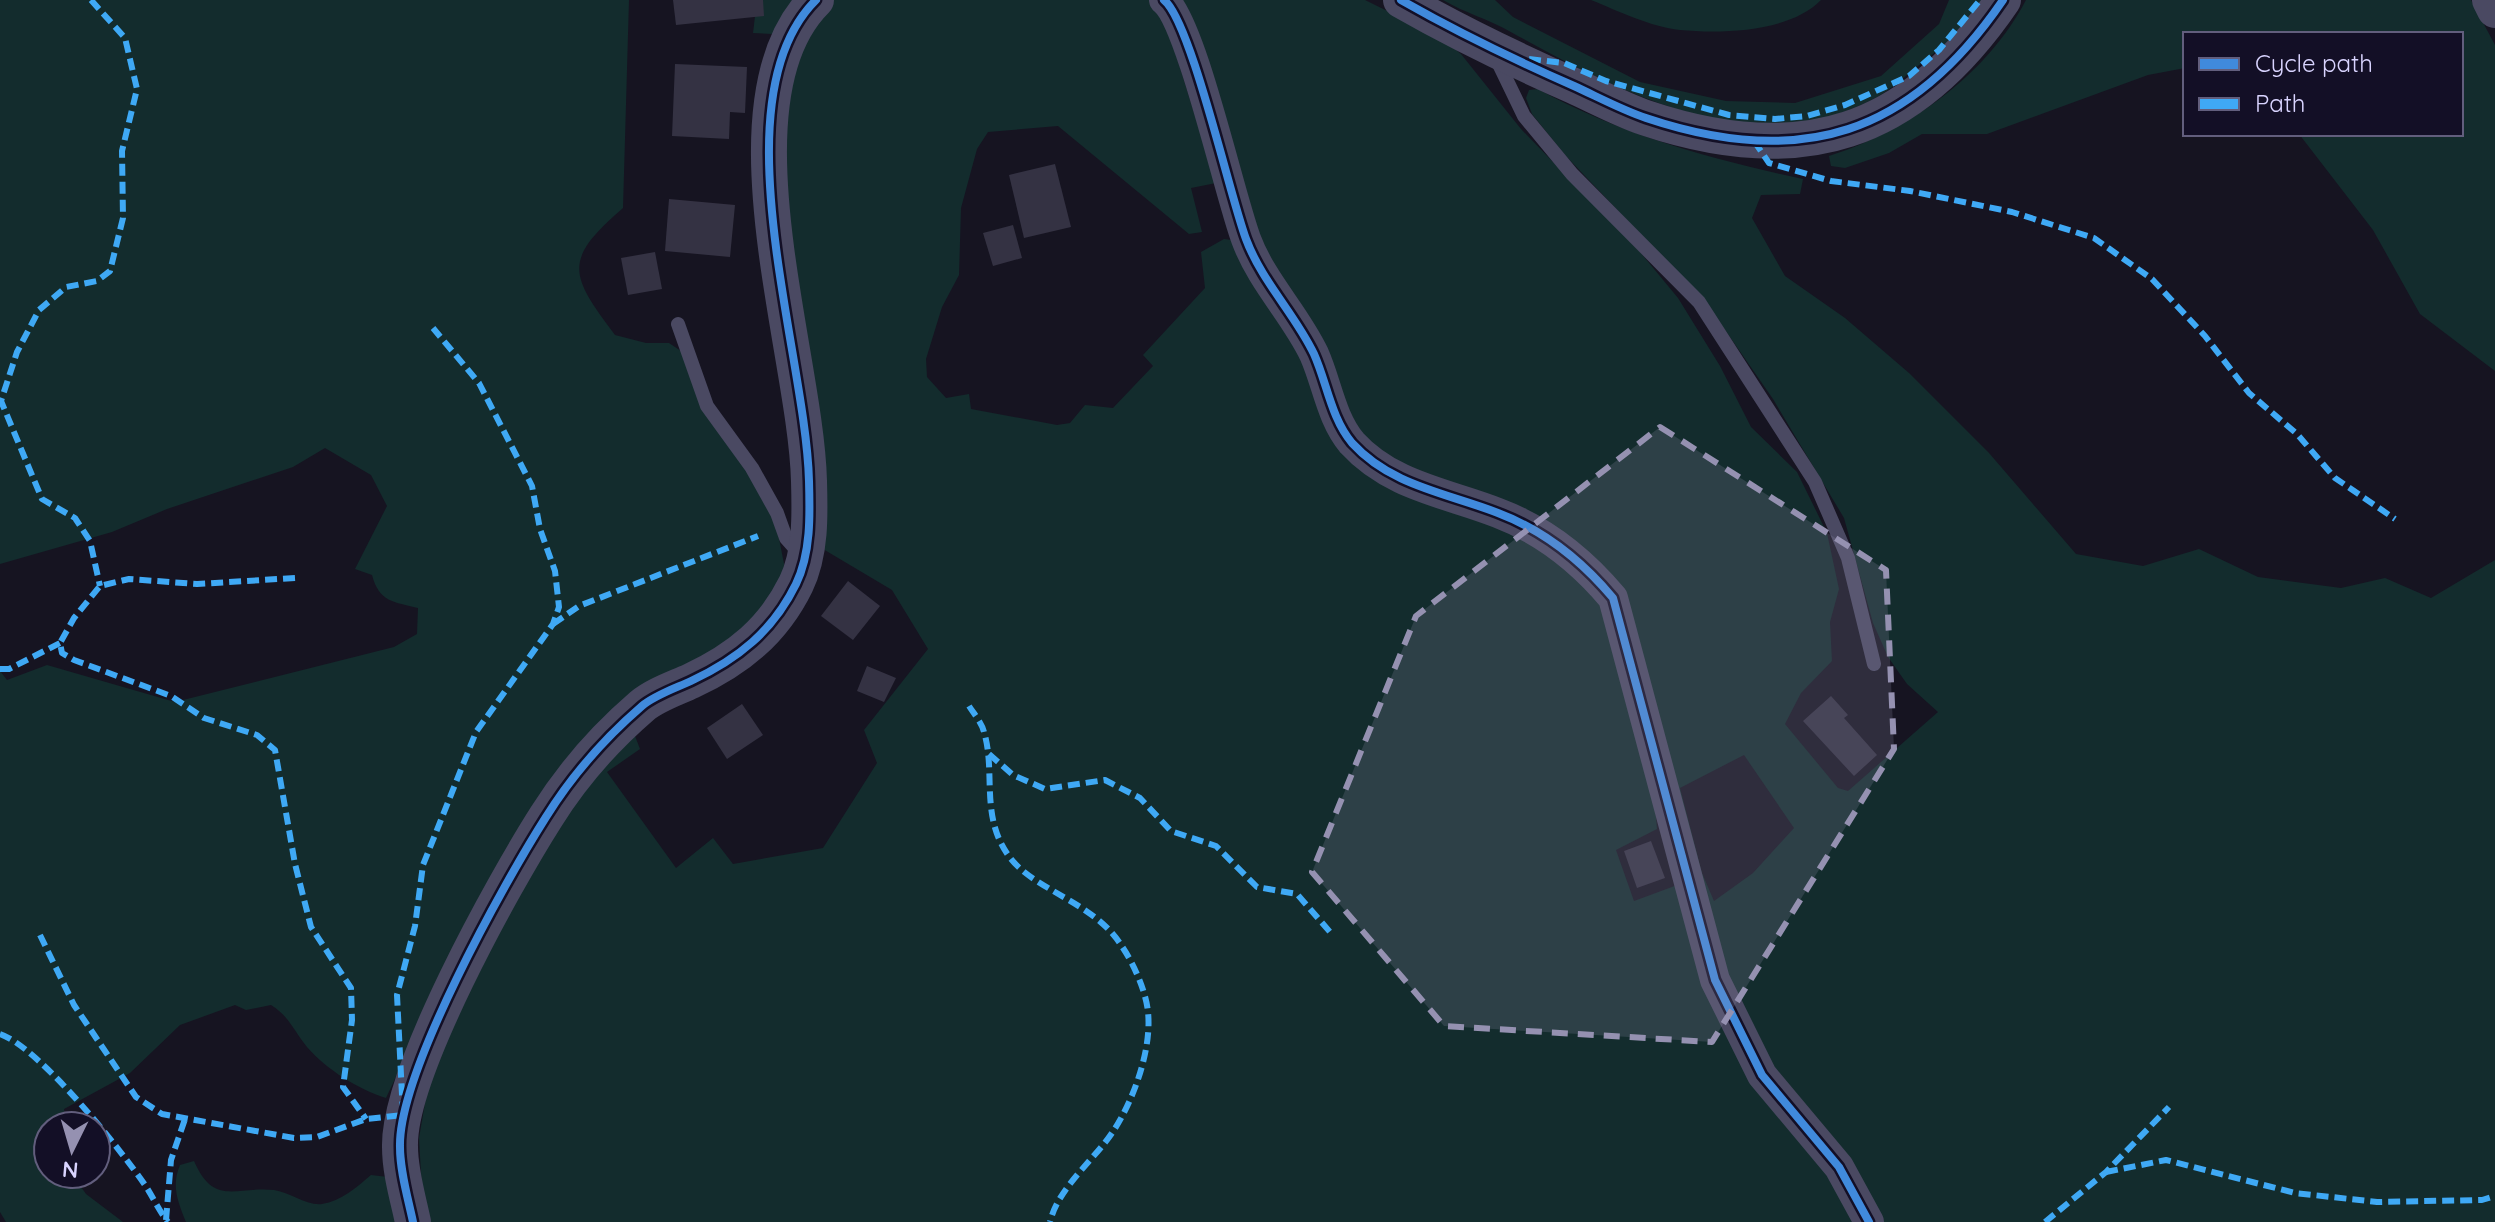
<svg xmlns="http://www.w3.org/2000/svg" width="2495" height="1222" font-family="Quicksand,sans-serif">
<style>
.green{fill:#132c2d;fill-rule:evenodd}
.building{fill:#343243}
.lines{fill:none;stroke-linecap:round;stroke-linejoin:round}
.service{stroke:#4a4962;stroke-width:14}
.minor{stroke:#4a4962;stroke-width:30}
.tertiary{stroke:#4a4962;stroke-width:36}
.quiet{stroke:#3fa9f5;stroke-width:6;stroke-dasharray:12 6;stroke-linecap:butt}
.cycleway-casing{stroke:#130f26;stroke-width:13}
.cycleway{stroke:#408adc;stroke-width:8}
.marked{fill:#9591b1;fill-opacity:0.2;stroke:#9591b1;stroke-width:6;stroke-dasharray:16 10;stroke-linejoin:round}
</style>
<rect width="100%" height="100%" fill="#161421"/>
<g class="green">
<path d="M0,0H629L623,208C563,260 569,274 615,335L646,343H669L684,353L702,409L750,473L775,518L786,574L763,617L710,655L640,693L417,1032L386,1098C358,1089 327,1070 307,1047C294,1031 289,1016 271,1005L246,1010L235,1005L180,1025L130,1073L64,1109L66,1126H48V1174H72L86,1194L123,1222H6L0,1212V671L7,680L47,665L175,702L394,647L417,634L418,608C394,602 379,602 372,575L355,569L387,506L371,475L325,448L293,467L167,509L112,532L0,564Z"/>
<path d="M757,0H800L773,34L753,33Z"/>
<path d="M831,0H1149L1163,13L1216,183L1191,188L1202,232L1189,234L1058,126L988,132L977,149L961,208L959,275L942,307L926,359L927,377L946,398L969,394L971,409L1057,425L1070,423L1085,405L1113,408L1153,366L1143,355L1205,288L1201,252L1224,239L1238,241L1303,350L1351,451L1511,524L1609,601L1652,770L1657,829L1616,850L1634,901L1680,884L1704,970L1861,1222H429L422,1191L419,1138L429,1080L501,923L588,775L635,736L640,749L607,772L676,868L713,838L733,864L823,848L877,763L864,730L928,649L892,590L823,549L782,172L792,67Z"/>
<path d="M1175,0H1365L1440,37L1461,54L1521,129L1640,252L1678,298L1720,366L1751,427L1797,472L1827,533L1839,589L1830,622L1832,661L1801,693L1785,724L1838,788L1848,791L1938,712L1907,684L1888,657L1873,623L1844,518L1773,399L1707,304L1565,155L1532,114L1526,98L1529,90L1538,89C1621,135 1711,159 1803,179L1800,194L1761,195L1752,218L1785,276L1845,318L1909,373L1989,453L2076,554L2143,566L2199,549L2258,577L2341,588L2385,578L2431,598L2495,560V1222H1875L1807,1125L1732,1006L1617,592L1360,440L1271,272ZM1744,755L1794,828L1753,873L1714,901L1702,873L1680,788Z"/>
<path d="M1443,0H1495L1513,17L1640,82L1726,101L1795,103L1881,76L1939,24L1949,0H1988C1968,27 1944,45 1918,66C1905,76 1893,88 1879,96C1754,166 1620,92 1509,31C1488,19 1465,13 1443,0Z"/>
<path d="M1591,0H1821C1790,32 1723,34 1680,30C1651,27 1618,11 1591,0Z"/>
<path d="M2026,0H2471L2495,45V371L2420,314L2373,230L2299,134H2461V34H2185V68L2148,75L1987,134H1922L1889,153L1845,168L1831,166L1829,156C1908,131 1987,75 2026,0Z"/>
<path d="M194,1161C214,1207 236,1186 274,1190C289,1192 307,1206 322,1204C341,1201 357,1187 371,1175L388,1177L399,1222H186C178,1202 171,1186 180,1165Z"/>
</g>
<g class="building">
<path d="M673,0H763L764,16L676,25Z"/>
<path d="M675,64L747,67L745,113L730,112L729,139L672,136Z"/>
<path d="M1055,164L1071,227L1024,238L1009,175Z"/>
<path d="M669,199L735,205L730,257L665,251Z"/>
<path d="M1013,225L1022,258L993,266L983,233Z"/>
<path d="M655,252L662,289L628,295L621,258Z"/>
<path d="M848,581L880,606L853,640L821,616Z"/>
<path d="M867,666L896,678L884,702L857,691Z"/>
<path d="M1831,696L1848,715L1844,718L1877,755L1854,776L1803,721Z"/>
<path d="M742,704L763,735L727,759L707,728Z"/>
<path d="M1651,841L1665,878L1637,888L1624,851Z"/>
</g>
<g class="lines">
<g class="service">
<path d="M1496,58L1524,116L1572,174L1699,302L1815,482L1848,558L1874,664"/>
<path d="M678,324L707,406L752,468L777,513L786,538L802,556"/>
</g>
<path class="minor" d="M1164,0C1191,21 1230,197 1246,239C1262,282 1295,314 1314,354C1327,383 1331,418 1352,443C1391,486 1447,493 1498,513C1543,530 1582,561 1613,598L1715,980L1762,1075L1839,1167L1869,1222"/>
<g class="tertiary">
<path d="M1401,0C1457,32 1515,60 1574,86C1598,97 1622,110 1646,118C1801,170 1911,135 2003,0"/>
<path d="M2490,0L2495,10"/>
<path d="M413,1222C408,1198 400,1172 400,1147C398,1073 504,883 546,817C571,777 606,737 642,706C655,695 676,688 691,681C738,659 773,631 796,584C811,553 810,515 809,481C806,354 716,99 816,0"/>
</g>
<g class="quiet">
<path d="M91,0L125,38L137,89L122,151L123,218L110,271L97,281L66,287L39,310L17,352L1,401L42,499L75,518L90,541L100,586"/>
<path d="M1529,59L1564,63L1606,81L1729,115L1775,119L1807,116L1845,105L1909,76L1939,50L1980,0"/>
<path d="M1754,141L1769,163L1831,181L1910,191L2012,212L2094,238L2152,279L2205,336L2249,393L2297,434L2335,478L2395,519"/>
<path d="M295,578L197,584L129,579L100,586L74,618L60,643L62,653L74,660L171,696L204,718L257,735L275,750L295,864L311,927L351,988L352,1020L343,1087L366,1119"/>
<path d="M553,624L579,606L758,536"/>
<path d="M0,669H9L60,643"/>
<path d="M969,706C974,714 982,723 984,732C996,772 980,815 1008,855C1032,890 1093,901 1121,945C1133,962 1146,991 1148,1012C1152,1050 1133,1102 1112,1133C1093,1161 1058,1188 1050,1222"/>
<path d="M989,754L1013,775L1045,789L1105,780L1140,798L1171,831L1216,846L1257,887L1297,894L1330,932"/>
<path d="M40,935L74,1005L136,1097L162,1114L294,1138L317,1137L366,1119L403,1115L397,995L415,926L423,865L476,732L553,624L559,607L555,571L540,529L532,486L479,383L433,328"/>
<path d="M0,1034C39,1047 121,1150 145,1185C153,1197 159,1211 168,1222"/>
<path d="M2106,1172L2166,1160L2295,1193L2377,1202L2482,1200L2495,1196"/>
<path d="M166,1220L171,1160L185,1119"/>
<path d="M2045,1222L2106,1172L2169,1107"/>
</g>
<defs>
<g id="cycleway">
<path d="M1164,0C1191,21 1230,197 1246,239C1262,282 1295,314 1314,354C1327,383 1331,418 1352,443C1391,486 1447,493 1498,513C1543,530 1582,561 1613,598L1715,980L1762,1075L1839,1167L1869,1222"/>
<path d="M1401,0C1457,32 1515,60 1574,86C1598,97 1622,110 1646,118C1801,170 1911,135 2003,0"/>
<path d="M413,1222C408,1198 400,1172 400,1147C398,1073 504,883 546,817C571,777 606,737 642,706C655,695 676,688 691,681C738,659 773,631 796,584C811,553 810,515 809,481C806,354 716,99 816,0"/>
</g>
</defs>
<use href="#cycleway" class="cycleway-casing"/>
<use href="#cycleway" class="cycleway"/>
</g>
<path class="marked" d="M1660,427L1886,570L1894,749L1712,1042L1444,1026L1312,872L1416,616Z"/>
<rect x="2183" y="32" width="280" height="104" fill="#130f26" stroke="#625e7d" stroke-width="2"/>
<rect x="2199" y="58" width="40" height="12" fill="#408adc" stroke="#625e7d" stroke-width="2"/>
<text x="2255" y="72" font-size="24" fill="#d9d4ff">Cycle path</text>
<rect x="2199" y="98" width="40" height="12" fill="#3fa9f5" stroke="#625e7d" stroke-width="2"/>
<text x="2255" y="112" font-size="24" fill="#d9d4ff">Path</text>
<g transform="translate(72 1150) rotate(185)"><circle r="38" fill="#130f26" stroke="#625e7d" stroke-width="2"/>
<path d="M0-6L14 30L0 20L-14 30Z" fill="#9591b1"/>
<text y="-12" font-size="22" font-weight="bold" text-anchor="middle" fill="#d9d4ff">N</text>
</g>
</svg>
